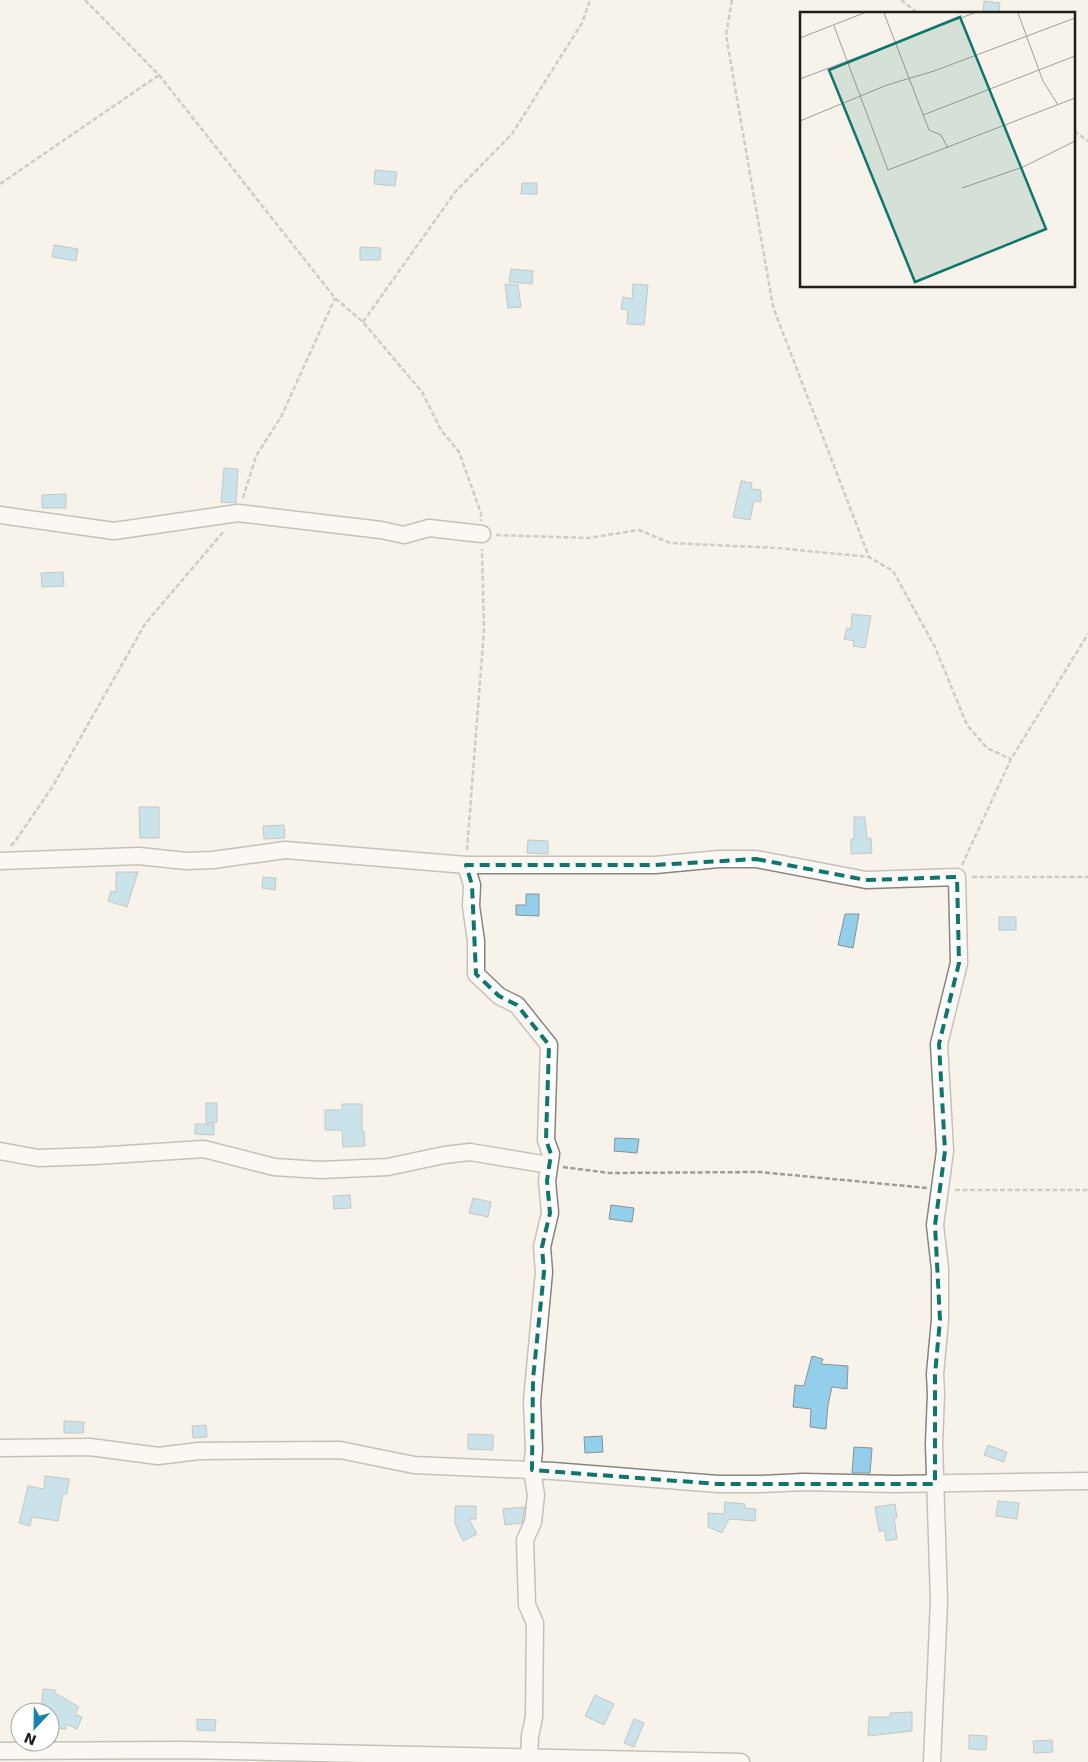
<svg xmlns="http://www.w3.org/2000/svg" width="1088" height="1762" font-family="'DejaVu Sans',sans-serif">
<style>
.building{fill:#93ceea;stroke:#889297}
.lines{fill:none;stroke-linecap:round;stroke-linejoin:round}
.minor-casing{stroke:#89857d;stroke-width:19}
.path{stroke:#a09c95;stroke-width:2.5;stroke-dasharray:5 2.5;stroke-linecap:butt}
.minor{stroke:#fff;stroke-width:16}
.marked{fill:none;stroke:#0f766e;stroke-width:4;stroke-dasharray:10 6;stroke-linejoin:round}
.inset-road{fill:none;stroke:#a19e97;stroke-width:1}
.view{fill:#0f766e;fill-opacity:0.15;stroke:#0f766e;stroke-width:2.5}
.inset-edge{fill:none;stroke:#1f1e1a;stroke-width:2.5}
</style>
<rect width="100%" height="100%" fill="#f8f3ea"/>
<g class="building">
<path d="M984,1L1000,3L999,14H983Z"/>
<path d="M375,170L397,172L395,186L374,184Z"/>
<path d="M522,183H537V194H521Z"/>
<path d="M54,245L78,249L76,261L52,257Z"/>
<path d="M360,247L381,248L380,260H360Z"/>
<path d="M511,269L533,271L532,284L509,282Z"/>
<path d="M505,284L518,285L521,307L508,308Z"/>
<path d="M633,284L648,285L644,325L627,324L628,310L621,309L623,297L632,299Z"/>
<path d="M224,468L238,469L236,503L221,502Z"/>
<path d="M741,481L752,483L751,489L761,490V502L754,501L750,520L733,517Z"/>
<path d="M66,494V508H42V495Z"/>
<path d="M63,572L64,586L42,587L41,573Z"/>
<path d="M852,614L871,616L865,648L853,646L854,641L844,639L847,628L851,629Z"/>
<path d="M139,807H159V838H140Z"/>
<path d="M854,817H865L867,839L871,838L872,853L851,854V839H854Z"/>
<path d="M284,825L285,838L264,839L263,826Z"/>
<path d="M528,840L548,841V854L527,853Z"/>
<path d="M116,872H138L127,907L108,901L111,891L116,892Z"/>
<path d="M263,877L276,878L275,890L262,888Z"/>
<path d="M526,894H539V916L516,915V905H526Z"/>
<path d="M845,914H859L853,948L838,945Z"/>
<rect x="999" y="917" width="17" height="13"/>
<path d="M206,1103H217V1122L206,1123Z"/>
<path d="M342,1104H362V1131H364L365,1146L343,1147L342,1130H325V1110H342Z"/>
<path d="M195,1124H214V1135L195,1134Z"/>
<path d="M615,1138L639,1139L637,1153L614,1151Z"/>
<path d="M350,1195L351,1208L334,1209L333,1196Z"/>
<path d="M473,1198L491,1202L488,1217L469,1213Z"/>
<path d="M611,1205L634,1208L632,1222L609,1219Z"/>
<path d="M812,1356L823,1359L821,1364L848,1366L847,1389L832,1387L828,1405L826,1429L810,1427L811,1409L793,1407L795,1385L804,1386Z"/>
<path d="M64,1421L84,1422L83,1433H64Z"/>
<path d="M206,1425L207,1437L193,1438L192,1426Z"/>
<path d="M468,1434L493,1435V1450L468,1449Z"/>
<path d="M602,1436L603,1452L585,1453L584,1437Z"/>
<path d="M988,1445L1007,1452L1004,1462L984,1455Z"/>
<path d="M854,1447L872,1448L870,1473H852Z"/>
<path d="M45,1476L69,1479L67,1494H63L58,1521L32,1517L30,1526L19,1523L28,1486L44,1489Z"/>
<path d="M998,1501L1019,1503L1017,1519L996,1516Z"/>
<path d="M725,1502L745,1504V1508L756,1509L755,1521L729,1519L722,1533L708,1527V1513L724,1514Z"/>
<path d="M895,1504L897,1518H894L897,1539L886,1541L885,1531H879L875,1507Z"/>
<path d="M455,1506H476V1519H469L477,1534L463,1541L455,1524Z"/>
<path d="M525,1507L522,1523L505,1525L503,1509Z"/>
<path d="M43,1689L55,1690V1693L79,1707L75,1714L82,1717L77,1729L66,1724V1729L50,1727V1712H41Z"/>
<path d="M595,1695L614,1704L604,1725L585,1716Z"/>
<path d="M912,1712V1731L868,1736L869,1717H890V1713Z"/>
<path d="M197,1719L216,1720L215,1731L197,1730Z"/>
<path d="M634,1719L644,1723L634,1747L624,1743Z"/>
<path d="M969,1735L987,1736L986,1750L969,1749Z"/>
<path d="M1052,1740L1053,1752L1034,1753L1033,1741Z"/>
</g>
<g class="lines">
<defs>
<g id="minor">
<path d="M0,515L114,531L238,513L381,530L404,535L429,528L482,534"/>
<path d="M0,861L139,856L186,861L213,860L285,850L466,865H655L719,859H756L866,880L957,877L959,963L939,1044L945,1151L935,1225L940,1269V1320L935,1374L936,1394L934,1444L939,1601L932,1762"/>
<path d="M466,865L472,885L471,906L476,941V974L499,996L517,1005L549,1045L546,1140L551,1154L547,1181L550,1213L542,1247L544,1272L532,1401L534,1450L532,1470L536,1495L533,1522L525,1540L527,1605L535,1623L534,1717L530,1736L529,1762"/>
<path d="M0,1151L38,1158L95,1156L204,1149L274,1167L320,1170L388,1167L444,1155L470,1152L549,1165"/>
<path d="M0,1448L90,1447L158,1456L199,1451L340,1450L414,1465L553,1471L718,1484H760L803,1482L895,1484L1088,1481"/>
<path d="M0,1751L181,1750L741,1762"/>
</g>
</defs>
<use href="#minor" class="minor-casing"/>
<g class="path">
<path d="M85,0L159,75L335,298L363,322L422,392L441,430L459,452L481,513V521"/>
<path d="M732,0L726,35L773,307L869,557L893,571L935,647L967,725L987,748L1011,759"/>
<path d="M901,0L919,14"/>
<path d="M1074,131L1088,141"/>
<path d="M0,184L159,75"/>
<path d="M363,322L456,191L512,134L582,23L590,0"/>
<path d="M243,498L256,456L281,417L335,298"/>
<path d="M496,535L588,538L639,530L670,543L778,548L869,557"/>
<path d="M11,846L16,840L53,786L145,624L224,531"/>
<path d="M467,850L484,630L482,549"/>
<path d="M962,865L1011,759L1088,634"/>
<path d="M972,877H1088"/>
<path d="M563,1167L609,1173L760,1172L927,1188"/>
<path d="M955,1190H1088"/>
</g>
<use href="#minor" class="minor"/>
</g>
<path d="M0 0H1088V1762H0ZM756,859L866,880L957,877L959,963L939,1044L945,1151L935,1225L940,1320L935,1374V1484H718L532,1470L533,1379L544,1272L542,1247L550,1213L547,1181L551,1154L546,1140L549,1045L517,1005L499,996L476,974L472,885L466,865H655Z" fill="#f8f3ea" fill-opacity=".55" fill-rule="evenodd"/>
<path class="marked" d="M756,859L866,880L957,877L959,963L939,1044L945,1151L935,1225L940,1320L935,1374V1484H718L532,1470L533,1379L544,1272L542,1247L550,1213L547,1181L551,1154L546,1140L549,1045L517,1005L499,996L476,974L472,885L466,865H655Z"/>
<g transform="translate(800 12)">
<rect width="275" height="275" fill="#f8f3ea"/>
<path class="inset-road" d="M84,1L129,118L141,123L148,136M218,1L243,69L258,93M34,14L88,158L275,86M0,26L64,1M0,67L174,1M123,103L275,44M0,109L87,73L134,59L275,6M162,176L223,155L275,129"/>
<path class="view" d="M160,5L246,217L115,270L29,58Z"/>
<rect width="275" height="275" class="inset-edge"/>
</g>
<g transform="translate(35 1727) rotate(202)"><circle r="24" fill="#ffffff" stroke="#a5a5a3"/>
<path d="M0-4L9 19L0 12L-9 19Z" fill="#1584ab"/>
<text y="-8" font-size="14" font-weight="bold" text-anchor="middle" fill="#1f1e1a">N</text>
</g>
</svg>
